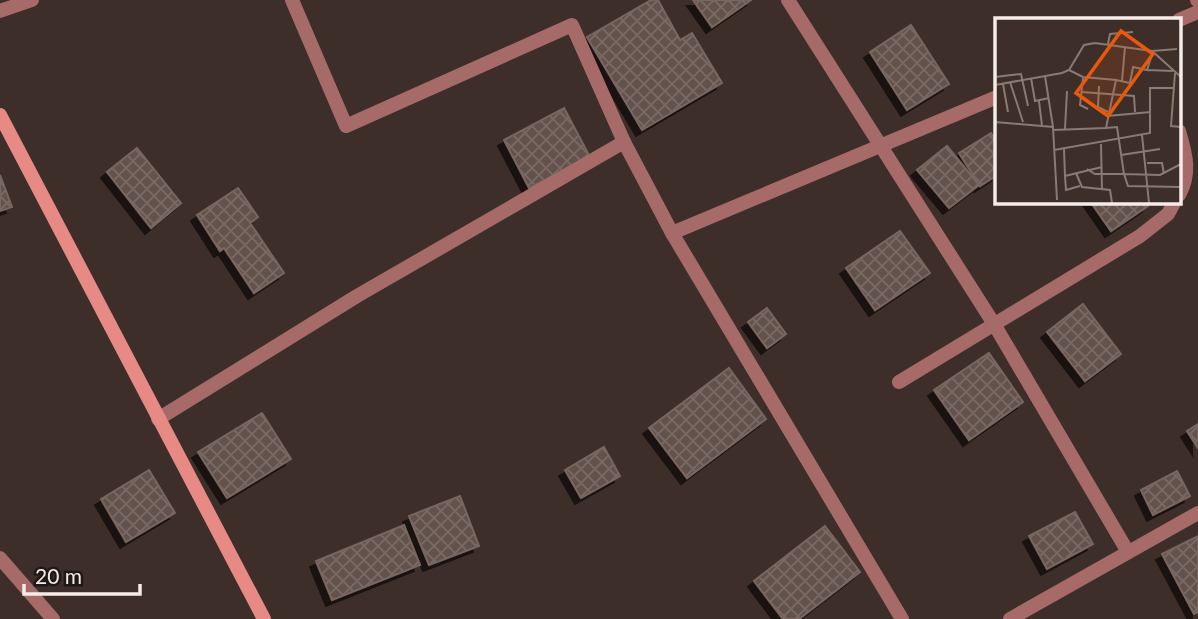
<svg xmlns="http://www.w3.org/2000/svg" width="1198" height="619" font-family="Lato,sans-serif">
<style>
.building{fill:url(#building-cross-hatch);stroke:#796661;stroke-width:2;filter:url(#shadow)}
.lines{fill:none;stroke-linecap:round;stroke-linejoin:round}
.lane{stroke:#a66b68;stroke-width:14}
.street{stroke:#a66b68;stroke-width:14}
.secondary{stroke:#e78a86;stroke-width:14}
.inset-road{fill:none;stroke:#887a75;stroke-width:2}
.view{fill:#e8590c;fill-opacity:0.15;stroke:#e8590c;stroke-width:3.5}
.inset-edge{fill:none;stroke:#f6ebe8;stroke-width:3.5}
</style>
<defs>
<pattern id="building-cross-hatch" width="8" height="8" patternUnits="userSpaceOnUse" patternTransform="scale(1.75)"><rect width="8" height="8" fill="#63514c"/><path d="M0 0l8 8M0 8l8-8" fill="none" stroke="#7a6a66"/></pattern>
<filter id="shadow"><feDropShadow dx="-6" dy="6" stdDeviation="0" flood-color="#0009"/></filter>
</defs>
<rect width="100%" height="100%" fill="#3e2e29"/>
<g class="building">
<path d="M651,0H658L680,40L692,33L722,83L642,130L587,37Z"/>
<path d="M693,0H751L712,27Z"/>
<path d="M911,25L949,84L907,110L870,52Z"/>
<path d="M564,108L590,157L529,188L504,140Z"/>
<path d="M991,133L997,142V175L980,186L959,153Z"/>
<path d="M947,146L979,185L949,208L917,170Z"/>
<path d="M137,148L181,203L151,228L107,172Z"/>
<path d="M0,175L12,207L0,211Z"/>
<path d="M238,188L258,217L250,223L284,273L254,293L224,248L220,251L197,215Z"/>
<path d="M1090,201H1144L1148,206L1111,231Z"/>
<path d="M900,231L930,273L875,310L846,268Z"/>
<path d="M1083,304L1121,354L1085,381L1047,332Z"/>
<path d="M767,308L786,334L767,348L748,322Z"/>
<path d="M989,353L1023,402L969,440L934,390Z"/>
<path d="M729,368L766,419L687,478L649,428Z"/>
<path d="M262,413L291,459L227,498L198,452Z"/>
<path d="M1198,424V448L1187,431Z"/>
<path d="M604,447L620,476L581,498L565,470Z"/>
<path d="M149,470L175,513L126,542L101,499Z"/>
<path d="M1177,471L1190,496L1153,515L1141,490Z"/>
<path d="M460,496L479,546L429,565L409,516Z"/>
<path d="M1075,512L1093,544L1047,569L1029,536Z"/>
<path d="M404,525L420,565L332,600L316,561Z"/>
<path d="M825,526L860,572L799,619H783L754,581Z"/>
<path d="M1198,536V612L1194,614L1162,554Z"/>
</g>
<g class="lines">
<path class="lane" d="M0,558L53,619"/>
<g class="street">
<path d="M292,0L346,126L572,25L624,142L672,233"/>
<path d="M788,0L994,324L1128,552"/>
<path d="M1197,0L1198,1"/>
<path d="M0,11L32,0"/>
<path d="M1179,20L1198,12"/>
<path d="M1179,131C1186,154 1191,174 1179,195"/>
<path d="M899,382L1140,236L1168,214L1175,201"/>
<path d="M158,419L357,296L624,142"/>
<path d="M902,619L672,233L997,97"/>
<path d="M1010,619L1198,513"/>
</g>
<path class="secondary" d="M0,115L264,619"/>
</g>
<g transform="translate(995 18)">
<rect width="186" height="186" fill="#3e2e29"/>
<path class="inset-road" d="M113,26L115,16L138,14M157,33L182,31M152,52L178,53M180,55L176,108L186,109M50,58L58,109M0,59L26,56L33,88M36,60L40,83L54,80M88,60L85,87L93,91M121,62L135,65L138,49L152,52L158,33M127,63L130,29M15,64L28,104M8,66L13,94M0,67L67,55L74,52L89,27L100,25L157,33L186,59M104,68L103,89L113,94M87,74L139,78L140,94M44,83L47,108M112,98L156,94M0,104L58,109L62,182M70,111L72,73M58,112L111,110L121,62L88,59L74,52M147,117L154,185M106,126L107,172M69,131L70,158L107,149M59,132L155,115V70H179M126,137L165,131M152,145H167L169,156M186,146L165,157L129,156L133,168L186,169M92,151L100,156H129L122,109L111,110M81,155L87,169L115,172L117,185M70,158L71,172L85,168"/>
<path class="view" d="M126,13L158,36L113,98L81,75Z"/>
<rect width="186" height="186" class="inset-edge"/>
</g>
<path d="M24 584v10h116v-10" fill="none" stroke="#f6ebe8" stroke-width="3.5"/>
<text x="35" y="584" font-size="21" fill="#f6ebe8" stroke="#201816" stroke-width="5" paint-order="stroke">20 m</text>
</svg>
